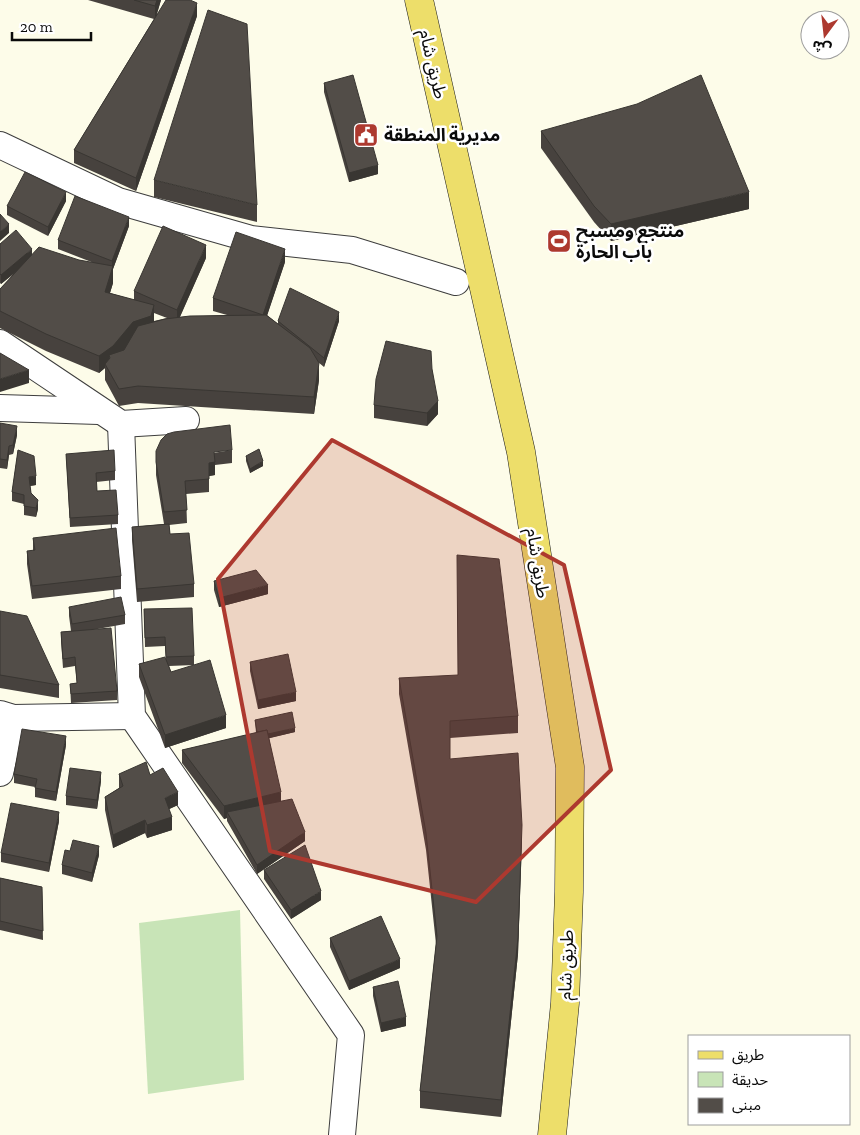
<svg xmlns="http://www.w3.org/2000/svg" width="860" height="1135" font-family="'Zilla Slab','Noto Sans Arabic',serif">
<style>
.park{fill:#c8e4b7}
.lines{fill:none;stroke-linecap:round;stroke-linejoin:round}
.minor-casing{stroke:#3d3d3d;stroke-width:28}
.major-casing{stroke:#1b1b1b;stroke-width:29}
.minor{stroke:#fff;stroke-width:26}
.major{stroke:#edde6a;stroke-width:28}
.wall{fill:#47423e;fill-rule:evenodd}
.shaded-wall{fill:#393632}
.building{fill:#524d48;stroke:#393632}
.marked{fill:#ad392f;fill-opacity:0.2;stroke:#ad392f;stroke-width:4;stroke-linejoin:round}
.labels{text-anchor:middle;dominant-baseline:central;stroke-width:5;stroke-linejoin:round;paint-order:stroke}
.street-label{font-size:18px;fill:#0a0a0a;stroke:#fff}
.poi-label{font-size:18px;font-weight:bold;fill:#0a0a0a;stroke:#fff;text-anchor:start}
</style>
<rect width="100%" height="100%" fill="#fdfce9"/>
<path class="park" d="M240,910L244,1080L148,1094L139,923Z"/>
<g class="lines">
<defs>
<g id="minor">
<path d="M0,145L118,201L251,239L352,250L456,282"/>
<path d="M0,343L121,424L186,420"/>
<path d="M0,408L99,411"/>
<path d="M121,424L132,716L351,1035L342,1135"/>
<path d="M0,714L13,718L132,716"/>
<path d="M0,773L13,718"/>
</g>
<path id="major" d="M419,0L521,452L570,767L569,892L565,1003L552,1135"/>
</defs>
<use href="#minor" class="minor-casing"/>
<use href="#major" class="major-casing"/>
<use href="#minor" class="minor"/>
<use href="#major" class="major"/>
</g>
<g class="wall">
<path d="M88,0H161L157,14L197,16L136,191L74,163V150L154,19Z"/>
<path d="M324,83L378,174L349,182L324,92Z"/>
<path d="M541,131L749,209L611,241L594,222L541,148Z"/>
<path d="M154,180L257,205V222L154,197Z"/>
<path d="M66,201L48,236L7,215V206Z"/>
<path d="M129,226L113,269V283L110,293L134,300V291L206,258L180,317L227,315L213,311V298L285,262L267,315L278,324V321H339L324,367L318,362L319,380L314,414L138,403L119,406L105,380V368L99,373L46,351L0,328V289L15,273L1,284L0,283V244L32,255L79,260L94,263L58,249V240ZM154,313L167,318L154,321Z"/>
<path d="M432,369L438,414L427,426L374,418V405Z"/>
<path d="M0,423L17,435L13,454L9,455L7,469L0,468Z"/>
<path d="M18,450L36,485L30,486L31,493L38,509L36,517L24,515V504L12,501V492Z"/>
<path d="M232,450V463L215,465V475L209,476V492L186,494L187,523L169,525L170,534L194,584V597L137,602L132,540V527L164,524L156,475V462Z"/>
<path d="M66,454L115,471V480L96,482L97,491L118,515V524L70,527Z"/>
<path d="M246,456L263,466L250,473L246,461Z"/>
<path d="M33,538L121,576V589L32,599L27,564V551H33Z"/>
<path d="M214,581L268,594L219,607L214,590Z"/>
<path d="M69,607L125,615V624L92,630L117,691V700L71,703L70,684L77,683L75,666L63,668L61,641V632L71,631L69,616Z"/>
<path d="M144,609L194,656V665L169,666L171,672L226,728L165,748L139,677V664L166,659L165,646L145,647Z"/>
<path d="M0,611L59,685V698L0,688Z"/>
<path d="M250,662L296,701L258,709L250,671Z"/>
<path d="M399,678L518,716V733L450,738V759L522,841L518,954L501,1117L420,1108V1091L436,944L426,850L399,694Z"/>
<path d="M255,720L295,732L269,738L281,801L305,841L257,874L227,821V818L224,819L182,763V750L256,733Z"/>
<path d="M66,745L56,801L35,797V787L14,783V774Z"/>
<path d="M119,774L178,805L169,809L172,830L147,838L145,833L113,848L105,810V797L119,788Z"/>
<path d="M101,781L97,809L66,805V796Z"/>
<path d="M59,821L49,872L1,862V853Z"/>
<path d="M99,855L92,882L62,874V865Z"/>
<path d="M264,870L321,900L291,919L264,879Z"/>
<path d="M0,878L42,887L43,940L0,930Z"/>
<path d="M330,938L400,968L349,990L330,947Z"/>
<path d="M373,987L406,1026L381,1032L373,996Z"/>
</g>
<g class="shaded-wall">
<path d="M157,0H161L155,19V6Z"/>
<path d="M197,3V16L136,191V178Z"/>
<path d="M378,165V174L349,182V173Z"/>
<path d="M66,192V201L48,236V227Z"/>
<path d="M749,192V209L611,241V224Z"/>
<path d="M129,217V226L113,269V283L105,309V292L112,267V261Z"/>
<path d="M9,224V233L0,241V232Z"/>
<path d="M206,245V258L177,323V310Z"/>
<path d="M32,249V258L1,284V275Z"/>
<path d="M285,249V262L263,328V315Z"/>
<path d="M154,305V322L113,362L109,355V365L105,364V368L99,373V356L133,322Z"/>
<path d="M339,312V321L324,367V358Z"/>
<path d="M319,363V380L314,414V397Z"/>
<path d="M29,370V383L0,392V379Z"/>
<path d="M438,401V414L427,426V413Z"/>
<path d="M17,426V435L13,454V445Z"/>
<path d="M9,446V455L7,469V460Z"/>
<path d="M263,461V466L250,473V469Z"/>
<path d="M215,462V475L209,476V463Z"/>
<path d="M36,476V485L29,486V477Z"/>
<path d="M38,500V509L36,517V508Z"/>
<path d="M268,585V594L219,607V598Z"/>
<path d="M296,692V701L258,709V700Z"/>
<path d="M226,715V728L165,748V735Z"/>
<path d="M295,728V732L258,741V736Z"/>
<path d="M66,736V745L56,801V792Z"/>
<path d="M101,772V781L97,809V800Z"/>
<path d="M178,792V805L165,811V798Z"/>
<path d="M281,792V806L227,812V818L224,819V806Z"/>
<path d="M59,812V821L49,872V863Z"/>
<path d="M172,817V830L147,838V825Z"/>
<path d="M145,820V833L113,848V835Z"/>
<path d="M522,825L518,954L501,1117V1100Z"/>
<path d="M305,832V841L257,874V865Z"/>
<path d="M99,846V855L92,882V873Z"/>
<path d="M321,891V900L291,919V910Z"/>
<path d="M400,959V968L349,990V981Z"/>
<path d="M406,1017V1026L381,1032V1023Z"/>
</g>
<g class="building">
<path d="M134,0H157L155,6Z"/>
<path d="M166,0H190L197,3L136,178L74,150Z"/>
<path d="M208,10L247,24L257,205L154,180Z"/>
<path d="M353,75L378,165L349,173L324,83Z"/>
<path d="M701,75L749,192L611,224L594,206L541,131L637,104Z"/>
<path d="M25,172L66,192L48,227L7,206Z"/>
<path d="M75,196L129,217L112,261L58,240Z"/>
<path d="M0,214L9,224L0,232Z"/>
<path d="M163,226L206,245L177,310L134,291Z"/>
<path d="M16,230L32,249L1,275L0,274V244Z"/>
<path d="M236,232L285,249L263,315L213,298Z"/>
<path d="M39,247L79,260L113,266L105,292L154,305L151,316L133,322L113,346L99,356L46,334L0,311V289Z"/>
<path d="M290,288L339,312L324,358L278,321Z"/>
<path d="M266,315L310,348L319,363L314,397L138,386L119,389L105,364L110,358L109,355L124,350L138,326L165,319L190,316Z"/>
<path d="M386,341L431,351L432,369L438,401L427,413L374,405L376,379Z"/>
<path d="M0,353L29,370L0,379Z"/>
<path d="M0,423L17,426L13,445L9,446L7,460L0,459Z"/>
<path d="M230,425L232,450L214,452L215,462L209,463V479L185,481L187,510L164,512L156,462V451L161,440L167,434L174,432Z"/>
<path d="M259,449L263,461L250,469L246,456Z"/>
<path d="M18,450L34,456L36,476L29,477L31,493L38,500L36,508L24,506V495L12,492Z"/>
<path d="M114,450L115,471L96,473L97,491L116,490L118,515L70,518L66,454Z"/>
<path d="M169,524L170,534L189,533L194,584L137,589L132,527Z"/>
<path d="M116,528L121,576L32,586L27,551L35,550L33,538Z"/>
<path d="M457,555L499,559L518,716L450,721V759L518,753L522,825L518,938L501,1100L420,1091L437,936L426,833L399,678L458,675Z"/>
<path d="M256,570L268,585L219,598L214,581Z"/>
<path d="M121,597L125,615L72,624L69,607Z"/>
<path d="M192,608L194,656L166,657L165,637L145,638L144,609Z"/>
<path d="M0,611L27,616L59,685L0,675Z"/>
<path d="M111,628L117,691L71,694L70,684L77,683L75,657L63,659L61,632Z"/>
<path d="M288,654L296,692L258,700L250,662Z"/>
<path d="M165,657L171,672L210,660L226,715L165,735L139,664Z"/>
<path d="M292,712L295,728L268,734L267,730L257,732L255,720Z"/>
<path d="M22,729L66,736L56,792L35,788L37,779L14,774Z"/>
<path d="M267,730L281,792L224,806L182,750Z"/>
<path d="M146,762L150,775L163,768L178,792L165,798L172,817L147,825L145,820L113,835L105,797L123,786L119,774Z"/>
<path d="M70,768L101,772L97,800L66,796Z"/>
<path d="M292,799L305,832L257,865L227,812Z"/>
<path d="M11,803L59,812L49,863L1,853Z"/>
<path d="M73,840L99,846L92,873L62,865L65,850L70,851Z"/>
<path d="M305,845L321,891L291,910L264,870Z"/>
<path d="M0,878L42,887L43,931L0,921Z"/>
<path d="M381,916L400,959L349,981L330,938Z"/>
<path d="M398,981L406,1017L381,1023L373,987Z"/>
</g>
<path class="marked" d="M332,440L564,565L611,770L476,902L270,851L218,579Z"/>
<defs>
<symbol id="civic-square" viewBox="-11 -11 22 22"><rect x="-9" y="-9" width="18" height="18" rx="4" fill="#ad392f" stroke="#fff"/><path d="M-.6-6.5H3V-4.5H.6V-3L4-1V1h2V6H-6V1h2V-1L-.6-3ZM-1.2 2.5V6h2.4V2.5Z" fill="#fff"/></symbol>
<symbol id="stadium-square" viewBox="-11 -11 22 22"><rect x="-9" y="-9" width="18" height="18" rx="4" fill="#ad392f" stroke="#fff"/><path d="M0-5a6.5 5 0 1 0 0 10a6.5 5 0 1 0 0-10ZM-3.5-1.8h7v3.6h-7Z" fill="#fff"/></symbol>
</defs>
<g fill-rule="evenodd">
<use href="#civic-square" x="352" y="121" width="28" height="28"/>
<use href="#stadium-square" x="545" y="227" width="28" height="28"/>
</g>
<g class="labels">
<g class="street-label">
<text transform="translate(433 64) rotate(77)">طريق شام</text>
<text transform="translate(538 563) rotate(81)">طريق شام</text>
<text transform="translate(566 965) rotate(-88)">طريق شام</text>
</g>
<g class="poi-label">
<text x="384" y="135">مديرية المنطقة</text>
<text x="576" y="231">منتجع ومسبح<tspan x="576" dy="21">باب الحارة</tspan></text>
</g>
</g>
<rect x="688" y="1035" width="162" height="90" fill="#ffffff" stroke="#9d9d9d"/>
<rect x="698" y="1051" width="25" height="8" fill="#edde6a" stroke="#9d9d9d"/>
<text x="732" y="1060" font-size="15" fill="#0a0a0a">طريق</text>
<rect x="698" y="1072" width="25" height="15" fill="#c8e4b7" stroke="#9d9d9d"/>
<text x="732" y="1085" font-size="15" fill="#0a0a0a">حديقة</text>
<rect x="698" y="1098" width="25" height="15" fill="#524d48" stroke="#9d9d9d"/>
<text x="732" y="1110" font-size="15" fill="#0a0a0a">مبنى</text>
<g transform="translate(825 35) rotate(195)"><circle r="24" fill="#ffffff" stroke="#9d9d9d"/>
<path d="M0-4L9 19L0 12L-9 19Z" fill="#ad392f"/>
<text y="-8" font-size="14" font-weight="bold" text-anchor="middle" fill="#0a0a0a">ش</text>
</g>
<path d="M12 32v8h79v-8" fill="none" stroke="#0a0a0a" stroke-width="2.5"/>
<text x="20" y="32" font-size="15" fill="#0a0a0a" stroke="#ffffff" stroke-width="4" paint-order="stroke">20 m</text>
</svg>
